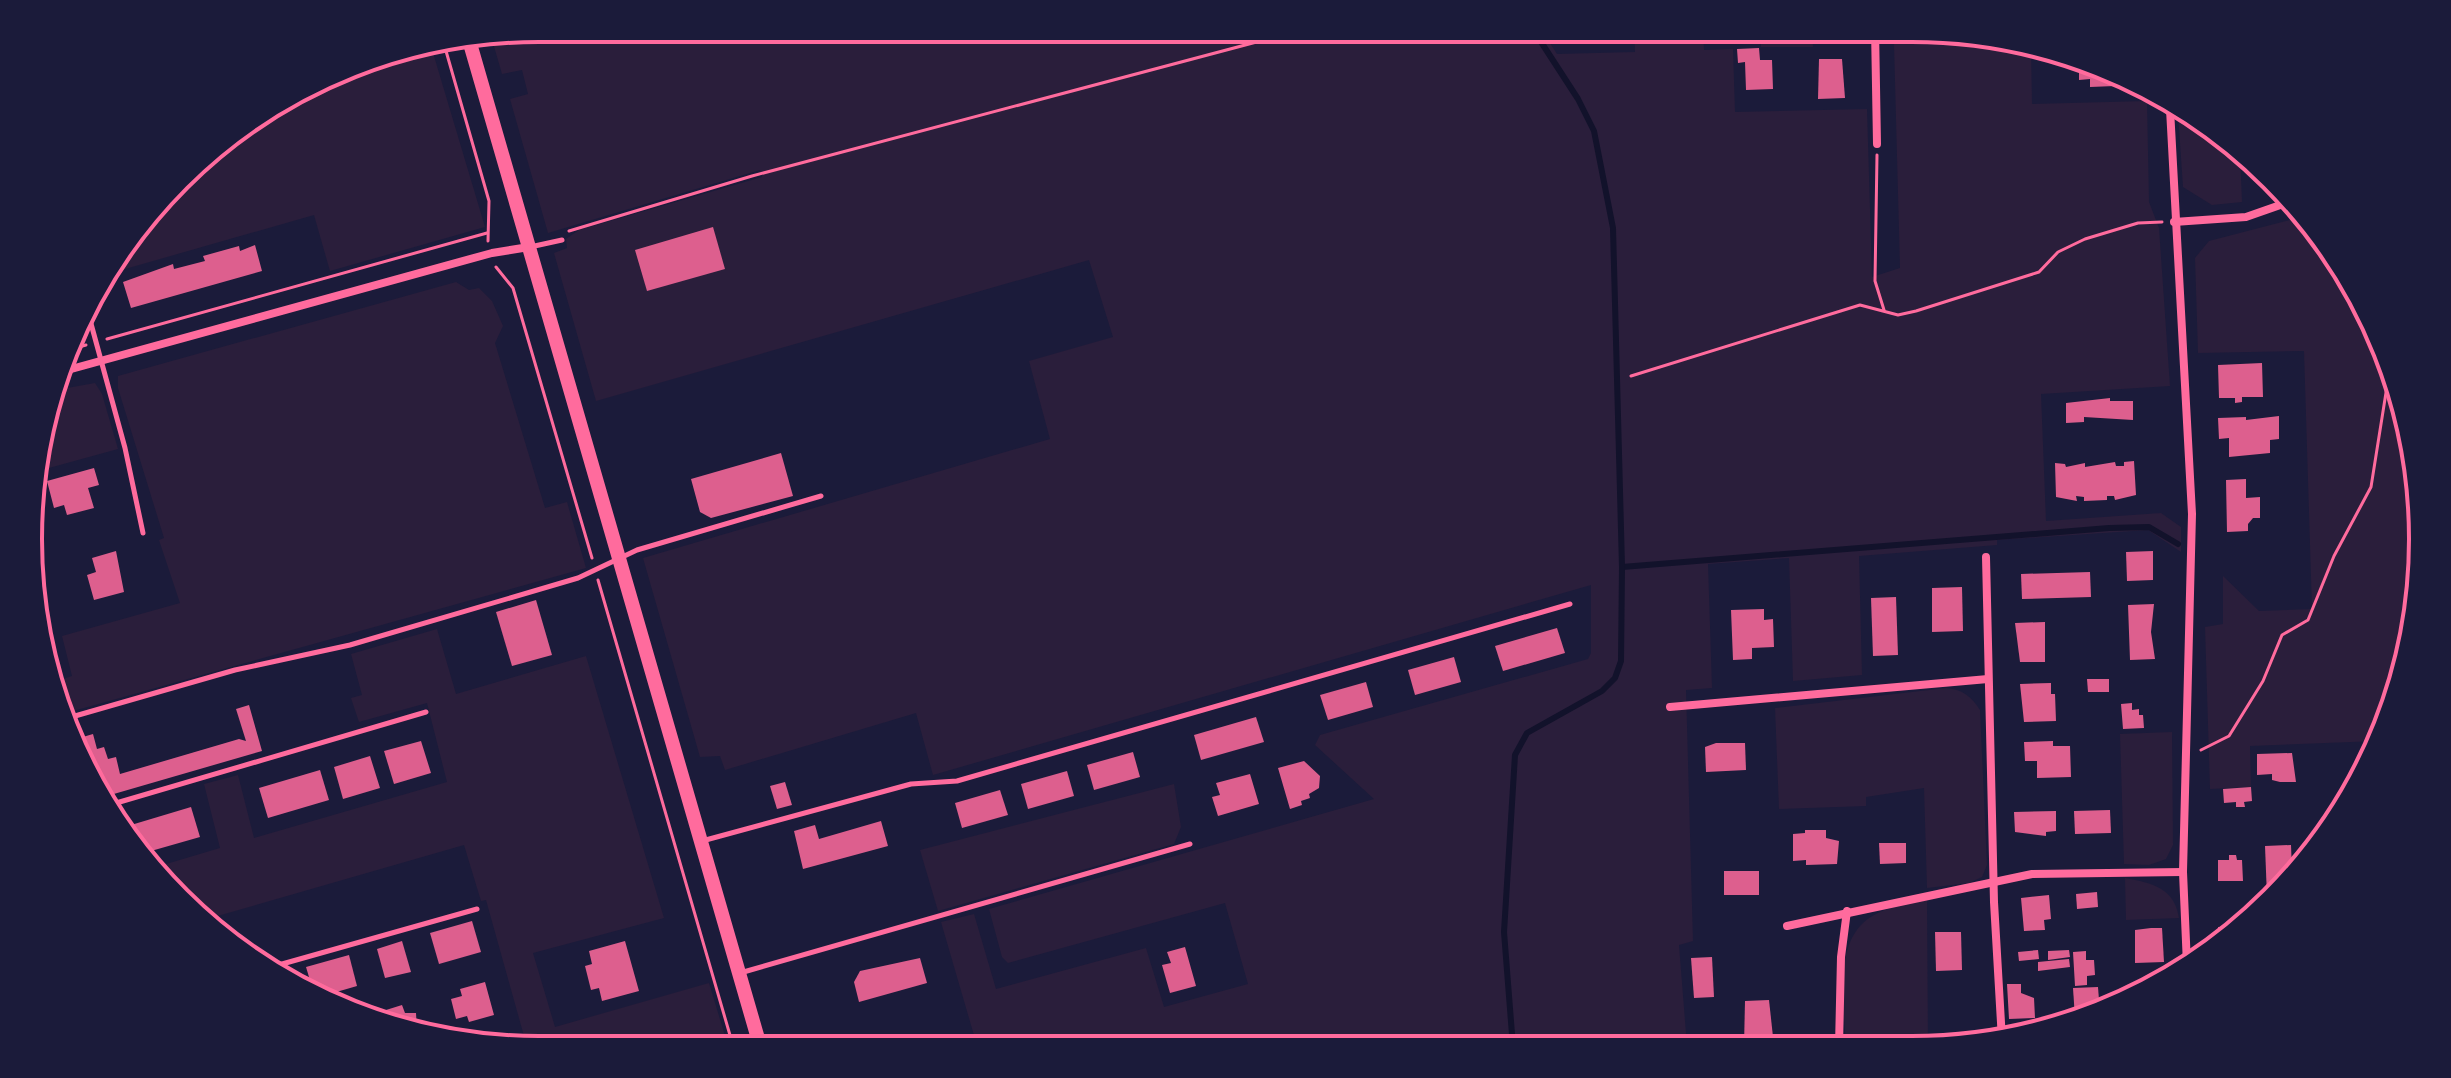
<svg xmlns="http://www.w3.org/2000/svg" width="2451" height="1078" font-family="Poppins,sans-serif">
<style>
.green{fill:#2a1e3b}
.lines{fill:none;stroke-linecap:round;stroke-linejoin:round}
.stream{stroke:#12122b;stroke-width:6}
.building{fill:#dd5f8e}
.path{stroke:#ff6b9d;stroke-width:3}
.service{stroke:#ff6b9d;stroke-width:5}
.minor{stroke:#ff6b9d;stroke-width:8}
.secondary{stroke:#ff6b9d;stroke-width:14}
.rim{fill:none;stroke:#ff6b9d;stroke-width:4}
</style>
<rect width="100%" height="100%" fill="#1b1b3a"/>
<g class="green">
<path d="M539,28H1540L1557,54L1635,52L1634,28H1703L1704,50L1733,49L1735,112L1867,109L1872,277L1900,268L1894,44L1992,41L2031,48L2032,104L2147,101L2149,202L2159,228L2170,386L2041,394L2046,521L2161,513L2181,527V552L2148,530L1997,540V545L1859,556L1862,675L1793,681L1789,558L1708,564L1712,688L1686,690L1693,941L1679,945L1687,1046L978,1049L941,922L974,914L996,989L1146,948L1164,1007L1248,984L1225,903L1008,963L1002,957L989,909L1374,799L1315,745L1320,735L1588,659L1591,653V585L933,775L916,713L725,770L720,756L700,757L643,558L1050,439L1029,361L1113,337L1089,260L596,401L554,253L567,248L566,239L579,230L762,177L760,170L548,233L510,99L528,94L522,70L502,74L491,36Z"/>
<path d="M1760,28H1812L1813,47H1761Z"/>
<path d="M431,46L485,227L330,271L314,215L104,275L202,155L374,55Z"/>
<path d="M2178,114L2240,150L2242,202L2212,205L2183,187Z"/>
<path d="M2298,218L2370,313L2422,506L2396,704L2377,741L2250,746L2251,787L2210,789L2205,627L2223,624V576L2259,611L2312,609L2304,351L2198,353L2195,258L2209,241Z"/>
<path d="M456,282L469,290L479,288L492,301L503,326L495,343L545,508L567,502L586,568L66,713L54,682L72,676L62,636L180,603L159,540L164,538L118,388V376Z"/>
<path d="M95,383L102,394L118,449L38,471V440L56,390Z"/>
<path d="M437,629L456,694L586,656L664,918L533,953L555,1027L709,983L729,1049L539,1050L499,1043L524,1036L486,900L481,901L464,845L200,921L156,867L220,848L204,784L238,775L254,838L447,782L427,703L359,722L351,698L362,695L351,654Z"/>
<path d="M1946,688C1962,689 1971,696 1980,710L1987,865L1982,877L1969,883L1927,888L1924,788L1866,797V806L1779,809L1775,708Z"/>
<path d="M2172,732L2173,845L2166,859L2149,865L2124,864L2120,734Z"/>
<path d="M1174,784L1181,827L1174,844L938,911L920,850Z"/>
<path d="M2125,878C2153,883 2174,888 2179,918L2126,920Z"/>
<path d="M1927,900L1928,1046H1846C1844,1004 1830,935 1878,913C1892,906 1911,904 1927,900Z"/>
</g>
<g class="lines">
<g class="stream">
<path d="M1622,567L2109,528L2149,527L2178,544"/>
<path d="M1513,1047L1504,932L1515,755L1527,733L1602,691L1615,678L1621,661L1622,567L1613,228L1594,131L1578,99L1532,28"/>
</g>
</g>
<g class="building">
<path d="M1568,28H1617V29L1580,39L1579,36L1571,38Z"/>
<path d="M1759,48L1760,60H1772L1773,89L1746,90L1745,62L1738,63L1737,49Z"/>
<path d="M2079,56L2115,77V86L2090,87V79L2079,80Z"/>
<path d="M1819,59H1842L1845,98L1818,99Z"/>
<path d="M713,227L725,269L647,291L635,250Z"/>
<path d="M255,245L262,271L131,308L123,282L173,264L174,269L205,261L203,256L239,246L240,251Z"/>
<path d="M2262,363L2263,397H2242V402L2235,403V398H2219L2218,365Z"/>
<path d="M2110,398V401H2133V420L2084,417V422L2066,423V403Z"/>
<path d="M2279,416V439L2270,440V453L2229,457V438L2219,439L2218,418L2246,417V420Z"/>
<path d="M781,453L793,496L711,518L700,512L691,479Z"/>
<path d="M2134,461L2136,495L2115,500L2114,496H2107V500L2084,501V497L2076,496L2077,501L2056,497L2055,463L2065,464L2066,467L2085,463V467L2115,462L2116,466H2124V462Z"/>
<path d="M94,468L99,485L88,488L94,508L67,515L64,505L54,508L47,481Z"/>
<path d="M2246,479V498L2260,497V518H2253L2248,524V531L2227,532L2226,480Z"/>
<path d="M116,551L124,592L94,600L87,575L96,572L92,558Z"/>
<path d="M2153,551V580L2127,581L2126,552Z"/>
<path d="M2090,572L2091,597L2022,599L2021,574Z"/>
<path d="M1962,587L1963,631L1932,632V588Z"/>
<path d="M1896,597L1898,655L1873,656L1871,598Z"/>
<path d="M536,600L552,655L512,666L496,612Z"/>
<path d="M2154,604L2151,632L2155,659L2130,660L2128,605Z"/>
<path d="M1764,609V620L1773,619L1774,647L1752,648V659L1733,660L1731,610Z"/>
<path d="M2045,622V662H2020L2015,623Z"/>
<path d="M1557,628L1565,653L1503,671L1495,646Z"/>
<path d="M1454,657L1461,682L1415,695L1408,670Z"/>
<path d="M2087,679H2109V692H2088Z"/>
<path d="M1366,682L1373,707L1328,720L1320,695Z"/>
<path d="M2051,683V694H2055L2056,721L2024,722L2020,684Z"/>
<path d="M2132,703V710L2139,709V715H2143L2144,728L2123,729L2121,704Z"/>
<path d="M249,705L262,751L100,798L96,794L76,739L93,734L97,749L104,747L108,759L116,757L120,774L239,739L246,741L236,709Z"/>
<path d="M1256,717L1264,742L1201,760L1194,735Z"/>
<path d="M421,741L431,773L394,784L384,751Z"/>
<path d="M2053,741V746H2070L2071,777L2037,778V761H2025L2024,742Z"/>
<path d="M1716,743H1745L1746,770L1706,772L1705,747Z"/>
<path d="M1133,752L1140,777L1094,790L1087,765Z"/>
<path d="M2292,753L2296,782H2280L2272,780V774L2257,775V754Z"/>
<path d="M370,756L380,788L343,799L334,767Z"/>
<path d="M1304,761L1320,776L1319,788L1309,794L1310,798L1301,801L1302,805L1290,809L1278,768Z"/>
<path d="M320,770L329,800L268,818L259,788Z"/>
<path d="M1067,771L1074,796L1028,809L1021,784Z"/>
<path d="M1250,774L1259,804L1218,816L1212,797L1220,795L1216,783Z"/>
<path d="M785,782L792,805L777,809L770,786Z"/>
<path d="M2251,787L2252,801L2244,802L2245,807H2236V802L2224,803L2223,789Z"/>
<path d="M1000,790L1008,815L962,828L955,803Z"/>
<path d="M191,807L200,837L144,853L135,842L131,825Z"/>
<path d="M2110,810L2111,833L2075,834L2074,811Z"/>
<path d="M2056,811V831L2046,832V836L2015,832L2014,812Z"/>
<path d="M881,821L888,846L803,869L794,831L815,825L819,839Z"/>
<path d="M1805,830H1826V838L1839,841L1837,864L1806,865V860L1793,861V834L1805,833Z"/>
<path d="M1879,843H1906V863L1880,864Z"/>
<path d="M2291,845L2292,870L2267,897L2265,846Z"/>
<path d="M2229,855H2236L2237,860H2242L2243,881H2218V860H2229Z"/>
<rect x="1724" y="871" width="35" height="24"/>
<path d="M2097,892L2098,907L2077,909L2076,894Z"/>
<path d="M2049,895L2051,919L2044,920L2045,930L2024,931L2021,898Z"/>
<path d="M472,921L481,952L439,964L430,933Z"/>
<path d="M2238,926V929L2219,947L2218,927Z"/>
<path d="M2151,928H2162L2164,962L2135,963V930Z"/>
<path d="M1935,932H1961L1962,970L1936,971Z"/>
<path d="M402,941L411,972L385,978L377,949Z"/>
<path d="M625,941L639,991L602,1001L599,988L591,990L585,966L592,964L589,951Z"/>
<path d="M1185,947L1196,986L1170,993L1162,965L1171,963L1167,952Z"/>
<path d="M2038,950L2039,959L2019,961L2018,952Z"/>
<path d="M2069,950L2070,957L2048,960V951Z"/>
<path d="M2086,951V960H2094L2095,975L2087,976V985L2075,986L2073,952Z"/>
<path d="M349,955L357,986L326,995L312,987L306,967Z"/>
<path d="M1712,957L1714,997L1694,998L1691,958Z"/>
<path d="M920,958L927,983L859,1002L854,982L860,971Z"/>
<path d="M2069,959L2070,967L2038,971V962Z"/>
<path d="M485,982L494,1015L469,1022L467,1016L456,1019L451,999L462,996L460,989Z"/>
<path d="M2007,984H2021V993L2034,998L2035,1018L2009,1019Z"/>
<path d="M2127,985H2153L2127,1000Z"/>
<path d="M2098,987L2100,1013L2075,1018L2073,988Z"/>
<path d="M1769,1000L1774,1046H1744L1745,1001Z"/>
<path d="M402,1005L405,1013H416L417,1030L375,1023L389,1019L386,1010Z"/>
<path d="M924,1036L927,1047L936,1044L937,1049H879Z"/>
</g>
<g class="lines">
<g class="path">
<path d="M444,44L489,201L488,241"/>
<path d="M1877,155L1875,281L1884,310"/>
<path d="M569,231L752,176L1309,28"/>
<path d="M496,267L513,288L592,558"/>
<path d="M107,339L487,233"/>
<path d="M72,349L86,345"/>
<path d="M1631,376L1860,305L1898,315L1916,311L2039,272L2058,252L2085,239L2138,223L2162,222"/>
<path d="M598,580L734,1049"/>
<path d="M2201,750L2229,736L2263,681L2282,635L2308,620L2334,556L2371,487L2388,380"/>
</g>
<g class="service">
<path d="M530,247L562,240"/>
<path d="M87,309L125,448L143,533"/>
<path d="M68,718L235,670L350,645L578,578L637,550L821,496"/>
<path d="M106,806L426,712"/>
<path d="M702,841L911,784L957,781L1570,604"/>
<path d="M275,966L477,909"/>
<path d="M740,973L1190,844"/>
</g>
<g class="minor">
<path d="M1875,28L1877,144"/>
<path d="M2170,109L2192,514L2183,872L2187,965"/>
<path d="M2174,222L2246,217L2286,203"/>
<path d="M64,371L492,253L529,247"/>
<path d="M1986,557L1994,902L2002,1040"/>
<path d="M1670,707L1988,679"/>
<path d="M1787,926L2032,874L2183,872"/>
<path d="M1839,1046L1841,957L1847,911"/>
</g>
<path class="secondary" d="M469,40L761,1049"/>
</g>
<path d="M0 0H2451V1078H0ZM539 42H1912A497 497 0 0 1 2409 539V539A497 497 0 0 1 1912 1036H539A497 497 0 0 1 42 539V539A497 497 0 0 1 539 42Z" fill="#1b1b3a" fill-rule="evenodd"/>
<path class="rim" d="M539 42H1912A497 497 0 0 1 2409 539V539A497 497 0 0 1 1912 1036H539A497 497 0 0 1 42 539V539A497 497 0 0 1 539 42Z"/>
</svg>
